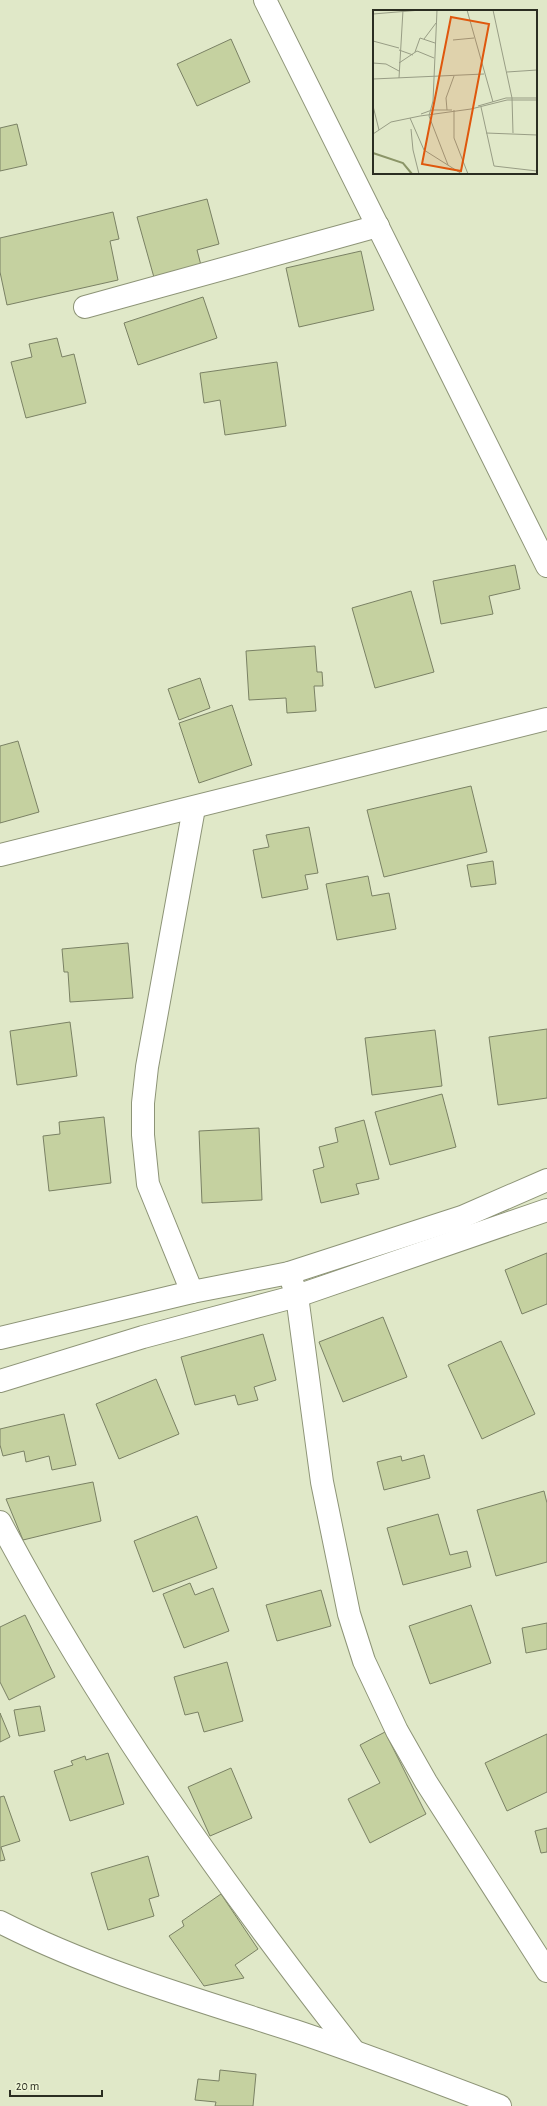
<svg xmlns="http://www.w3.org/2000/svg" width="547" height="2106" font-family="'Alegreya Sans',sans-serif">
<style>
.building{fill:#c5d1a0;stroke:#7a8164}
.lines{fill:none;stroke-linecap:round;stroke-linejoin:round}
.minor-casing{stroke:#8d9477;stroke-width:24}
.minor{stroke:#fff;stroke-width:22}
.inset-river{fill:none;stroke:#8b9567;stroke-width:2}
.inset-road{fill:none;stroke:#989d85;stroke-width:1}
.view{fill:#df570d;fill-opacity:0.15;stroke:#df570d;stroke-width:2}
.inset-edge{fill:none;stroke:#2b2d21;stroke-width:2}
</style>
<rect width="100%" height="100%" fill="#e0e8c8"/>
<g class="building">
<path d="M231,39L250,82L197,106L177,64Z"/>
<path d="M17,124L27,165L0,171V128Z"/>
<path d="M207,199L219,244L197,250L202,269L155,281L137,217Z"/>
<path d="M113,212L119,239L110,241L118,280L7,305L0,272V238Z"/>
<path d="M361,251L374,310L299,327L286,268Z"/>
<path d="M203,297L217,338L138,365L124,323Z"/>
<path d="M57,338L62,357L74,354L86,403L26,418L11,362L32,357L29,344Z"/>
<path d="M277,362L286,426L225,435L220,400L204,403L200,373Z"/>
<path d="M515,565L520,589L489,596L493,614L441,624L433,581Z"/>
<path d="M411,591L434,672L375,688L352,608Z"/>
<path d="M315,646L317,672H322L323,686H314L316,711L287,713L286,698L249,700L246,651Z"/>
<path d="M200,678L210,708L179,720L168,689Z"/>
<path d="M232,705L252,765L199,783L179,723Z"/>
<path d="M18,741L39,812L0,823V746Z"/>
<path d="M471,786L487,852L384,877L367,810Z"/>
<path d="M309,827L318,873L305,875L308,889L262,898L253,850L269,847L266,835Z"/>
<path d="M493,861L496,884L471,887L467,865Z"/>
<path d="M368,876L372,896L389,893L396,929L337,940L326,884Z"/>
<path d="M128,943L133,998L70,1002L68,972H64L62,949Z"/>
<path d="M70,1022L77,1076L17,1085L10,1031Z"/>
<path d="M547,1029V1098L498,1105L489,1037Z"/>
<path d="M435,1030L442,1086L372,1095L365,1038Z"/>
<path d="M442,1094L456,1147L390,1165L375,1112Z"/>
<path d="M104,1117L111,1183L49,1191L43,1136L60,1134L59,1122Z"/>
<path d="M364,1120L379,1179L356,1184L359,1194L321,1203L313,1170L324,1167L319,1147L338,1142L335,1128Z"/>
<path d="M259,1128L262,1200L202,1203L199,1131Z"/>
<path d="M547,1253V1304L522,1314L505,1270Z"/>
<path d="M383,1317L407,1377L343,1402L319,1342Z"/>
<path d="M263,1334L276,1380L254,1387L258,1400L238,1405L235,1395L195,1405L181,1357Z"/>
<path d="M501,1341L535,1414L482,1439L448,1365Z"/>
<path d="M156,1379L179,1434L119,1459L96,1404Z"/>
<path d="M64,1414L76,1465L52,1470L49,1456L26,1462L24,1451L3,1456L0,1445V1429Z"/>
<path d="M424,1455L430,1478L384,1490L377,1462L401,1456L402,1461Z"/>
<path d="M93,1482L101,1521L23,1540L6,1499Z"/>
<path d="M544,1491L547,1503V1562L496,1576L477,1510Z"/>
<path d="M438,1514L450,1555L467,1551L471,1567L403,1585L387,1528Z"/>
<path d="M197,1516L217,1568L153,1592L134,1541Z"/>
<path d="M190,1583L195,1595L213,1588L229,1631L184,1648L163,1594Z"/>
<path d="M321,1590L331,1626L277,1641L266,1605Z"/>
<path d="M471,1605L491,1663L430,1684L409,1626Z"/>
<path d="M25,1615L55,1677L9,1700L0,1682V1627Z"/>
<path d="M547,1623V1649L526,1653L522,1628Z"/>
<path d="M227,1662L243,1721L204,1732L198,1712L185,1715L174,1677Z"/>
<path d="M40,1706L45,1731L19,1736L14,1710Z"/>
<path d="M0,1713L10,1737L0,1742Z"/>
<path d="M385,1732L426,1814L370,1843L348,1799L380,1783L360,1745Z"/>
<path d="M547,1734V1792L507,1811L485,1763Z"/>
<path d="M108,1753L124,1804L70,1821L54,1771L73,1765L71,1761L85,1756L86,1760Z"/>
<path d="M231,1768L252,1818L210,1836L188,1787Z"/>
<path d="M4,1796L20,1841L1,1847L5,1860L0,1861V1797Z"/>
<path d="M547,1828V1852L541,1853L535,1831Z"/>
<path d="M148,1856L159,1896L149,1899L154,1916L108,1930L91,1873Z"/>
<path d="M221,1894L258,1949L235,1965L244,1978L204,1986L169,1936L184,1926L182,1921Z"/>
<path d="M220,2070L256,2074L253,2106H215L216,2102L195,2100L198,2079L219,2081Z"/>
</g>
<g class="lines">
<defs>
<g id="minor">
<path d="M265,0L547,566"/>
<path d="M85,307L378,226"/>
<path d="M0,855L547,719"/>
<path d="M289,1273L297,1296L322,1482L349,1614L364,1661L397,1731L426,1782L547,1971"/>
<path d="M192,1292L148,1184L143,1135V1103L147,1067L194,808"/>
<path d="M0,1338L192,1292L289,1273L462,1217L547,1180"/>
<path d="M0,1381L143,1337L297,1296L547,1210"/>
<path d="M0,1522C100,1710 223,1884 354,2051"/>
<path d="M0,1922C94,1970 195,1999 295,2031C364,2054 432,2080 500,2106"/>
</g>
</defs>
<use href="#minor" class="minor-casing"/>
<use href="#minor" class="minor"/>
</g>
<g transform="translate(373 10)">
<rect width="164" height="164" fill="#e0e8c8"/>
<path class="inset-river" d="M0,143L30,153L39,164"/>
<path class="inset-road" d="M64,0L60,91L56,106L75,155M94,0L120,92M120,0L139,88L140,123M0,4L48,0M51,29L63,13M80,30L101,28M0,31L26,38M26,40L40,45M42,42L47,28L62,33M0,53L13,54L26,61M26,53L44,41L61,48M134,62L164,60M26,68L30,0M0,69L111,64M0,96L6,120M105,96L133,88H164M108,97L121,156L164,161M74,100L73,88L81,66M81,100V128L95,164M48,104L59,100H79M37,108L51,140L89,164M38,119L40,140L46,164M113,123L164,125M0,124L18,112L47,106L98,99L134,90H164"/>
<path class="view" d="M78,7L116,14L88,161L49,154Z"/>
<rect width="164" height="164" class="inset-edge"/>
</g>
<path d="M10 2090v6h92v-6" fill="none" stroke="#2b2d21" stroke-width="2"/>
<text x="16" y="2090" font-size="12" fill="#2b2d21" stroke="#eef5d5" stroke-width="3" paint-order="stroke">20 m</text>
</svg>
